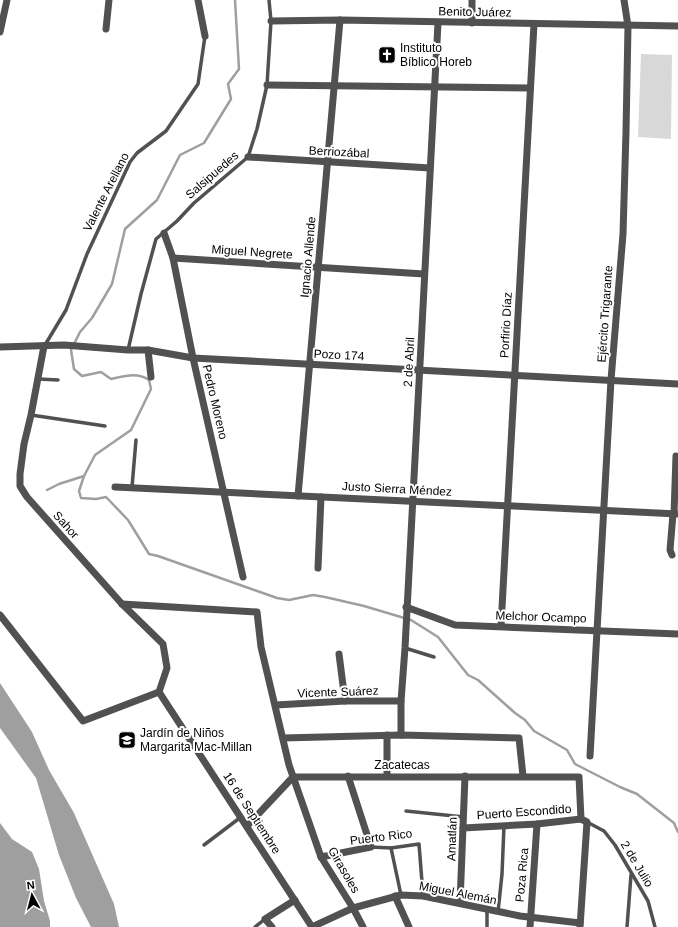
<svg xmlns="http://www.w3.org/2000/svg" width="678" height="927" font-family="Helvetica,sans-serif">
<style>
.green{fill:#d8d8d8}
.water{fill:#9f9f9f}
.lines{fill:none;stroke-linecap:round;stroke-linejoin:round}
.stream{stroke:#9f9f9f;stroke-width:2.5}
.lane{stroke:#515151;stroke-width:3.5}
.street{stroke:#515151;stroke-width:7}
.labels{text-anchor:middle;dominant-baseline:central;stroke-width:4;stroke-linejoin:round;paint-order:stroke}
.street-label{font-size:12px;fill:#000;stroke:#fff}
.poi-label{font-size:12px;fill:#000;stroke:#fff;text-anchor:start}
</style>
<rect width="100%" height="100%" fill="#fff"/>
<path class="green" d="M641,54L672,55L671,139L638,137Z"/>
<g class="water">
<path d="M0,683L32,732L49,770L74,813L114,904L119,927H91L76,898L59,855L36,778L0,728Z"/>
<path d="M0,823L12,839L32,852L39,869L44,901L50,921V927H0Z"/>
</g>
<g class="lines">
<g class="stream">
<path d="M84,476L79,491L81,498L96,499L106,497L128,520L149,554L158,556L277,598L289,600L313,595L325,597L364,606L411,620L438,637L468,675L478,680L515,713L525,720L534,731L567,750L575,764L620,787L637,794L674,823L678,832"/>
<path d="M47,490L59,484L84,476L95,455L131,430L151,389L149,380C137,372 125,376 111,379L101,372L82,376L74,369L71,350L80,332L92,318L112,284L125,229L157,200L180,155L204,143L231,99L228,84L239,69L235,0"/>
</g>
<g class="lane">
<path d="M45,345L66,310L87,254L130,162L137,153L166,131L198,84L205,36"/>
<path d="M128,350L141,294L156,239L177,221L194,203L248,157L257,129L267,85L271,21L269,0"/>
<path d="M39,379L58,380"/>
<path d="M31,415L105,426"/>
<path d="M132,487L136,440"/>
<path d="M405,648L434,657"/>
<path d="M406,811L464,817"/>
<path d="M587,822L604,831L615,845L648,901L655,927"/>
<path d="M204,845L241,817"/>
<path d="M371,847L391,848L419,844L423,895"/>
<path d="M391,848L401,895"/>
<path d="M498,912L502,874L504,826"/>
<path d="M255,927L265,919"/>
<path d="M487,927V910"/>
<path d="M627,927L631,875"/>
</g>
<g class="street">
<path d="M198,0L205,36"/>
<path d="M472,0V23"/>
<path d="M271,21L340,20L678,26"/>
<path d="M106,29L109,0"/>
<path d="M0,32L7,0"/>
<path d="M267,85L530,88"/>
<path d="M248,157L430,168"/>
<path d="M164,233L173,258L193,358L243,577"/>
<path d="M173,258L424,274"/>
<path d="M44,346L31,415L24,444L20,474V486L27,497L122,604L163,644L167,668L159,692"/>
<path d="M0,347L64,345L128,350H148L193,358L678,384"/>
<path d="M148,350L151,377"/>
<path d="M115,487L678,514"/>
<path d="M298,496L340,20"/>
<path d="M674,514L676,456"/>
<path d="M672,555L670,550L673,514"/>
<path d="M318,568L321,497"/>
<path d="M122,604L257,612L261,647L289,765L321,857L353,908L363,927"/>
<path d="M406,607L455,625L678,634"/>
<path d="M0,615L83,721L159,692"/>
<path d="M501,626L534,24"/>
<path d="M339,654L345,701"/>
<path d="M159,692L312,927"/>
<path d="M276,705L345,701H401"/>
<path d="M401,735V701L405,648L438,23"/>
<path d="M283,738L401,735L519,738L523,776"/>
<path d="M590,756L611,380L623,234L626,132L628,26L624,0"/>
<path d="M387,776V735"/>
<path d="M247,826L293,777H579L581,819"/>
<path d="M463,828L537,824L581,819L587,822L580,927"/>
<path d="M321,857L371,847L348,776"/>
<path d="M395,896L409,927"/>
<path d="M460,903L465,776"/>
<path d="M272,927L265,919L295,900"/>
<path d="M312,927L353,908L401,895L423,896L520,916L580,923"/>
<path d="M530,927L537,824"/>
</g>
</g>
<defs>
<symbol id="church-square" viewBox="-11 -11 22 22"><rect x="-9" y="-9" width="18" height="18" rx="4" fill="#000" stroke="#fff"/><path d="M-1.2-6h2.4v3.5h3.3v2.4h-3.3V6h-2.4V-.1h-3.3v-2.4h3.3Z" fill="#fff"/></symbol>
<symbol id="school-square" viewBox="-11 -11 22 22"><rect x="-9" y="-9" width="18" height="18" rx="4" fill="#000" stroke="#fff"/><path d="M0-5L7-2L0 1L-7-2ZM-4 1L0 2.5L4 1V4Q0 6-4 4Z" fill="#fff"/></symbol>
</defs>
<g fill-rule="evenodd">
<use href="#church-square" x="377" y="45" width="20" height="20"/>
<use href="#school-square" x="117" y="730" width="20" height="20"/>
</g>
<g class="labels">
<g class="street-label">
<text transform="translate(475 12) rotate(1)">Benito Juárez</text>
<text transform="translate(339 152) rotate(3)">Berriozábal</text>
<text transform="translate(212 175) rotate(-41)">Salsipuedes</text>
<text transform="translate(106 192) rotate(-63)">Valente Arellano</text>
<text transform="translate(252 252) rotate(4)">Miguel Negrete</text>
<text transform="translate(308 257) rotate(-85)">Ignacio Allende</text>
<text transform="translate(605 314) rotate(-86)">Ejército Trigarante</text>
<text transform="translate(506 325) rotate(-87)">Porfirio Díaz</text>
<text transform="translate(339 355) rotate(3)">Pozo 174</text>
<text transform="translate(409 362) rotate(-87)">2 de Abril</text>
<text transform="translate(215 402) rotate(77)">Pedro Moreno</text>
<text transform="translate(397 489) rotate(3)">Justo Sierra Méndez</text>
<text transform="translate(66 525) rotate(48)">Sahor</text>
<text transform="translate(541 617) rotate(2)">Melchor Ocampo</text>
<text transform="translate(338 692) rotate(-2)">Vicente Suárez</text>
<text x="402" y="765">Zacatecas</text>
<text transform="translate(524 812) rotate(-4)">Puerto Escondido</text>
<text transform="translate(252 813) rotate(57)">16 de Septiembre</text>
<text transform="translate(381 837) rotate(-7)">Puerto Rico</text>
<text transform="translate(452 839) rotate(-88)">Amatlán</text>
<text transform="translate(637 864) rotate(59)">2 de Julio</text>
<text transform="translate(344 870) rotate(60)">Girasoles</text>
<text transform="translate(522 875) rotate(-85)">Poza Rica</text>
<text transform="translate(458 893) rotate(11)">Miguel Alemán</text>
</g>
<g class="poi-label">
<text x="400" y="48">Instituto<tspan x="400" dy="14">Bíblico Horeb</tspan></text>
<text x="140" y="733">Jardín de Niños<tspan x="140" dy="14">Margarita Mac-Millan</tspan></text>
</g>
</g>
<g transform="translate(32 895) rotate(353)" stroke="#ffffff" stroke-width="3" paint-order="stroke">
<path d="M0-3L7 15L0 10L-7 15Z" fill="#000000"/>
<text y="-6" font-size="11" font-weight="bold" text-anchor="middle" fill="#000000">N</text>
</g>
</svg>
